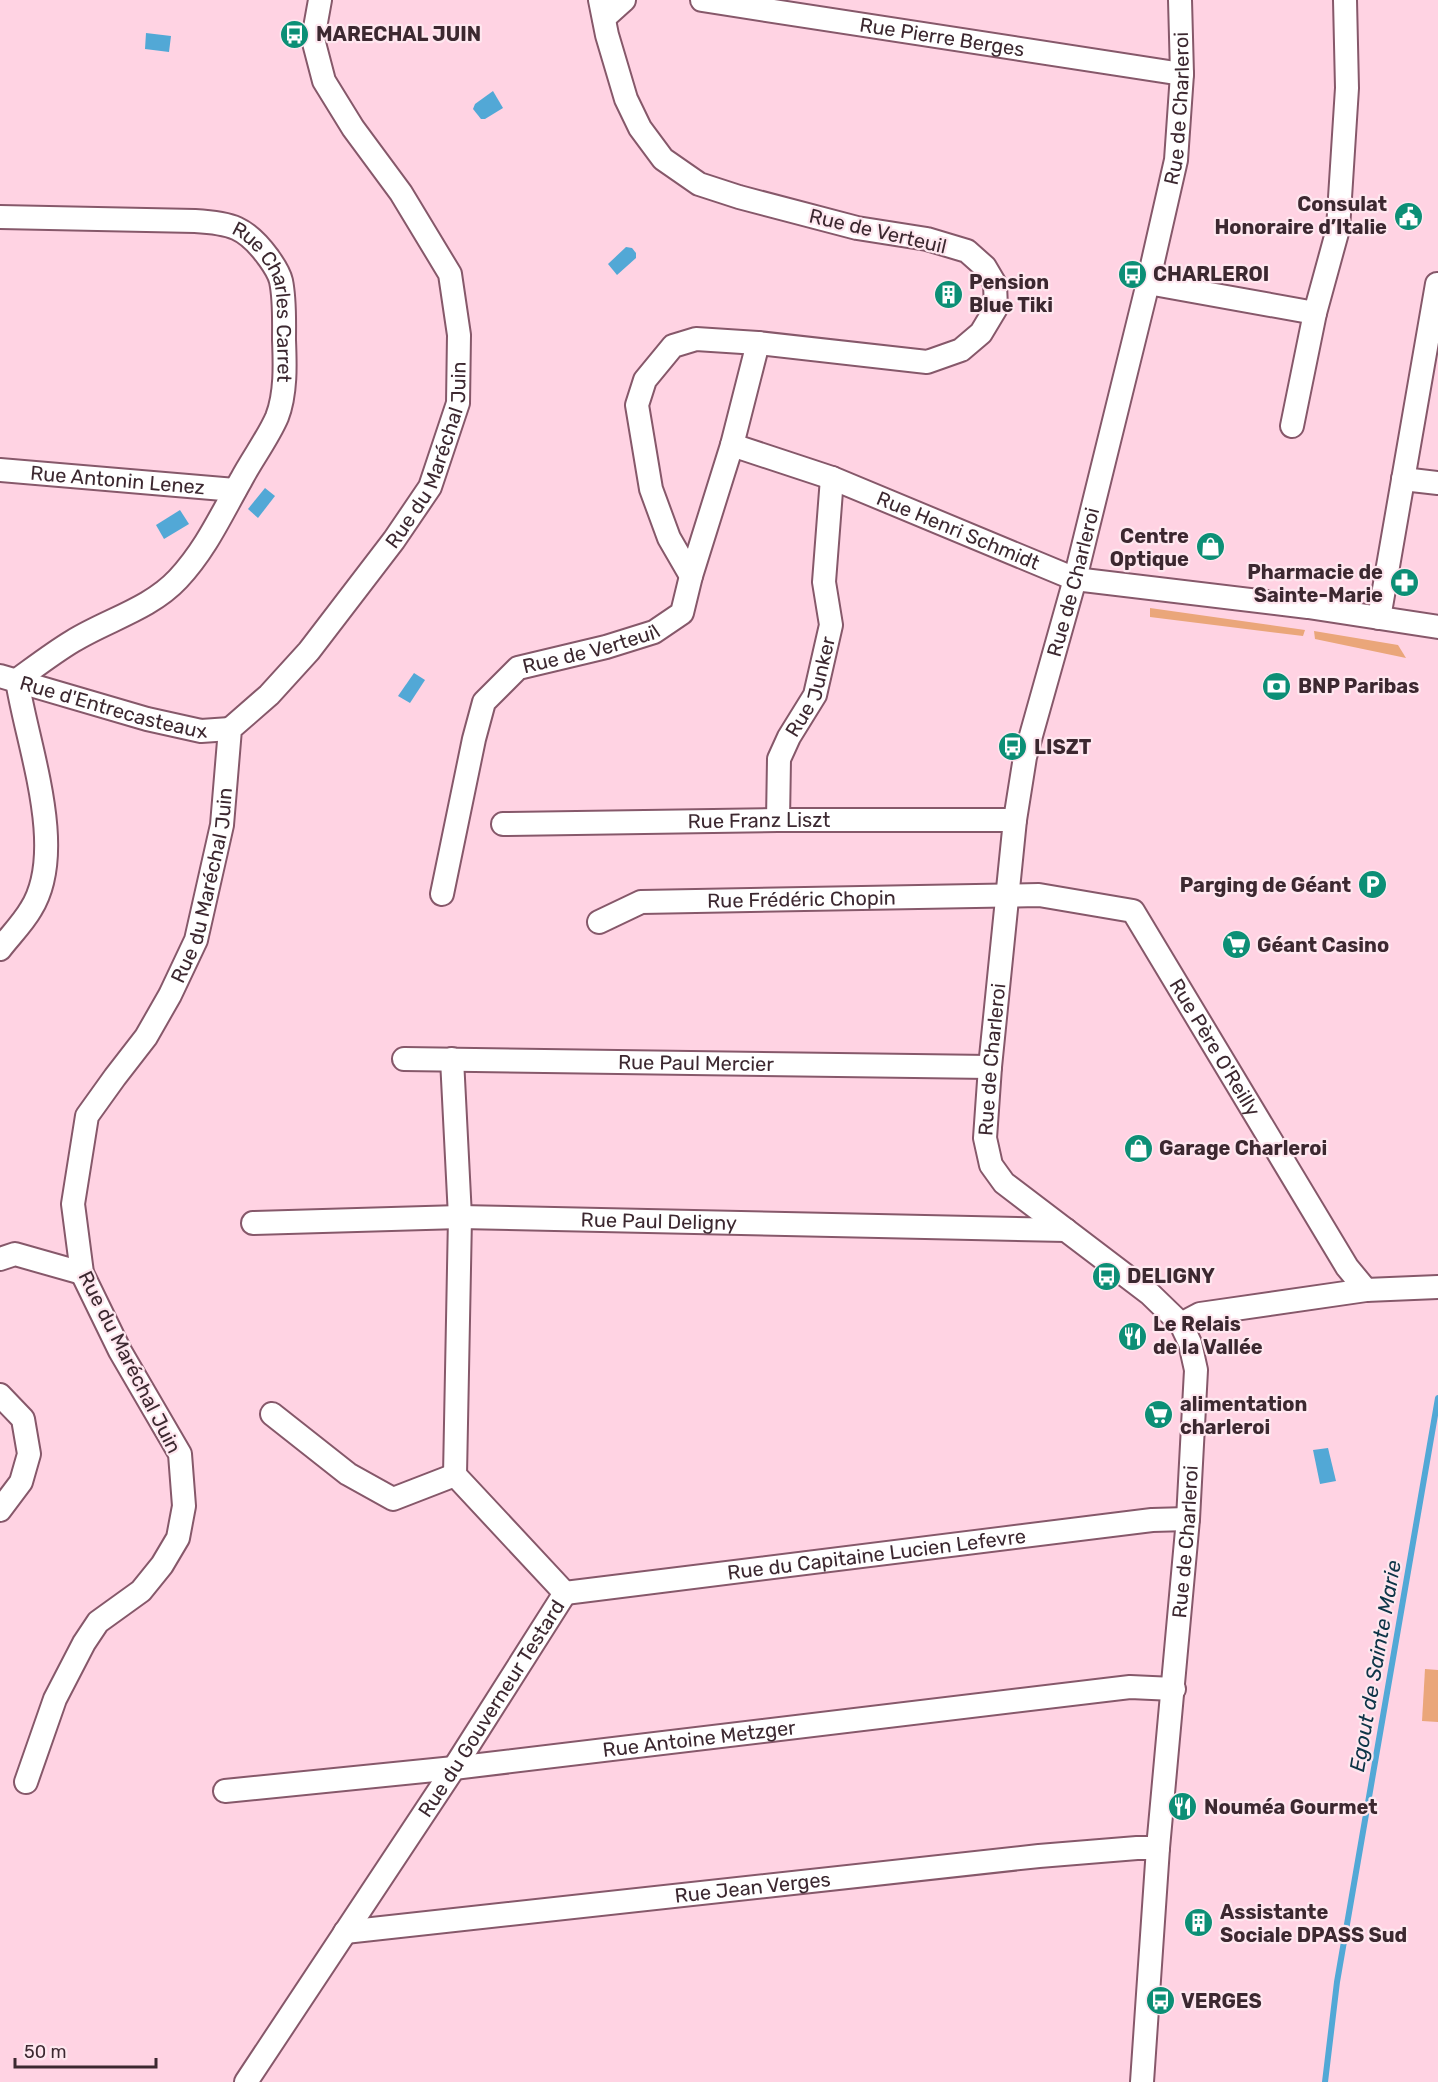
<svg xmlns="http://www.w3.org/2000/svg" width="1438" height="2082" font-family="Rubik,sans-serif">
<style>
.green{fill:#eaa67a}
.water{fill:#52a8d6}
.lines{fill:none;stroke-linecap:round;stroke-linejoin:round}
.stream{stroke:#52a8d6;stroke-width:6}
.minor-casing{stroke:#86586a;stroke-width:26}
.minor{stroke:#fff;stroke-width:22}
.labels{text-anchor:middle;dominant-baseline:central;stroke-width:4.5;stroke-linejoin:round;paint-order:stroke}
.poi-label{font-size:20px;font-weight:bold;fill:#3c2830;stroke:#fee7ef;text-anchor:start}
.street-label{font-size:20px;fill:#3c2830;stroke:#fee7ef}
.water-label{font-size:21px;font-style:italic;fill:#0d3447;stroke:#fee7ef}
</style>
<rect width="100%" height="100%" fill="#ffd3e3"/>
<g class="green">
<path d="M1150,608L1305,630L1303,636L1150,617Z"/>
<path d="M1314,631L1398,645L1406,658L1315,639Z"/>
<path d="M1425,1669L1438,1670V1722L1422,1721Z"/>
</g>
<g class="water">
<path d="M146,33L171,36L169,52L145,49Z"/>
<path d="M493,91L503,108L485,119H481L473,109L475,104Z"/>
<path d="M626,247L632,248L636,253V258L617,275L608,264Z"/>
<path d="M265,488L275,496L258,518L248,509Z"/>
<path d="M180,510L189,524L164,539L156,525Z"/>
<path d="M414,673L425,680L410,703L398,696Z"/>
<path d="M1328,1448L1336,1481L1320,1484L1313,1450Z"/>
</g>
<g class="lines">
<path class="stream" d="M1325,2082L1337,1982L1438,1398"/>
<defs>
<g id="minor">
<path id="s1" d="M702,0L1182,74"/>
<path d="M604,18L624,0"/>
<path id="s2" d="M0,217L195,221C231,223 246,227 268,257C273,264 279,272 281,281C285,300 284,321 284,340C285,364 286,394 277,417C268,438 252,459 241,480C221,515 206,549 178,579C150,609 107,620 73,641C53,653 35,667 17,680C27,745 68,850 31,909C23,923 10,936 0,949"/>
<path d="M1148,283L1315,313"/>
<path d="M1292,426L1315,313L1338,229L1347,88L1345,0"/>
<path id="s3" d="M732,445L832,478L1075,579L1308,607L1438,627"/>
<path id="s4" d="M0,470L235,490"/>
<path d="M1403,479L1438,483"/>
<path d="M691,576L669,538L651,489L637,405L645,380L673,346L696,339L758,343"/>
<path d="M1379,618L1437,284"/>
<path id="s5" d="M0,676L147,719L201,731L230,729"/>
<path id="s6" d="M778,820L779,759L789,737L815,695L831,625L824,582L832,478"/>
<path id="s7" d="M503,824L778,820H1015"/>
<path id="s8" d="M442,894L474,739L484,702L518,668L606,647L654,632L682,613L691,576L732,445L758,343L927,362L961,350L981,333L996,308L995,284L985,267L967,251L927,239L857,228L739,197L699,184L663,159L640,128L626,99L607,35L600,0"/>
<path id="s9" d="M599,922L641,902L1039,895L1133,911L1347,1267L1366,1290"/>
<path id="s10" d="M404,1059L990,1067"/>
<path id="s11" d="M253,1223L460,1217L1066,1230"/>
<path d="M0,1259L15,1254L82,1273"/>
<path d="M1181,1324L1200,1314L1366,1290L1438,1287"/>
<path d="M0,1395L23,1419L29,1454L21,1482L0,1510"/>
<path d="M272,1414L348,1474L393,1499L455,1475"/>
<path id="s12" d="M565,1593L1152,1520L1188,1519"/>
<path id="s13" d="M26,1782L55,1699L84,1643L98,1622L141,1591L162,1565L178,1538L184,1506L180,1454L120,1351L82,1273L73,1204L87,1116L115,1077L146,1037L170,995L196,940L222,825L230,729L269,695L309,651L394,540L430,487L458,403L459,335L450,274L401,193L353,128L324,81L313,39L320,0"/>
<path id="s14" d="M225,1791L454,1768L1130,1687L1174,1689"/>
<path id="s15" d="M345,1932L1039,1856L1137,1848H1158"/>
<path id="s16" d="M246,2082L454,1768L565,1593L455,1475L460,1217L452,1059"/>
<path id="s17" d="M1142,2082L1158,1848L1188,1519L1196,1370L1190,1343L1181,1324L1150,1294L1004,1183L991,1165L985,1138L990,1067L1015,820L1025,757L1075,579L1148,283L1176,160L1182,74L1180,0"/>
</g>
</defs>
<use href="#minor" class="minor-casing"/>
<use href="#minor" class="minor"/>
</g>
<defs>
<symbol id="bus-disc" viewBox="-11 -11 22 22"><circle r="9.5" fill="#0c8f76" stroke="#fee7ef"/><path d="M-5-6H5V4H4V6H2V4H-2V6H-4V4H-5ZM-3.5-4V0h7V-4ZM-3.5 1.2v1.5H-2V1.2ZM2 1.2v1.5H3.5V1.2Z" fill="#fff"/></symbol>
<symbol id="civic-disc" viewBox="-11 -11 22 22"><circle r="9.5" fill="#0c8f76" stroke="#fee7ef"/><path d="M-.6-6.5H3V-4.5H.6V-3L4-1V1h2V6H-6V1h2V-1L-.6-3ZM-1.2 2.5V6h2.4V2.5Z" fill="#fff"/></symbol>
<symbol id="building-disc" viewBox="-11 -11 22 22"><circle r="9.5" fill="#0c8f76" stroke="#fee7ef"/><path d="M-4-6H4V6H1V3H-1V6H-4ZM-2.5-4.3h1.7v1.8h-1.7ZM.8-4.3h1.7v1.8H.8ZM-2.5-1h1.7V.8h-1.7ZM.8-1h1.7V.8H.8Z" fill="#fff"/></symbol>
<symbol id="shop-disc" viewBox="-11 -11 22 22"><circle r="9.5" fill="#0c8f76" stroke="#fee7ef"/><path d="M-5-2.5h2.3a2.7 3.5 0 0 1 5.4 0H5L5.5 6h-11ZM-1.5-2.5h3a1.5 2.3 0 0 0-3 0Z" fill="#fff"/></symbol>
<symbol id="pharmacy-disc" viewBox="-11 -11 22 22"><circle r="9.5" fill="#0c8f76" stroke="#fee7ef"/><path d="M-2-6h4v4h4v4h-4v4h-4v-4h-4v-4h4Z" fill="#fff"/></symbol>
<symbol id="bank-disc" viewBox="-11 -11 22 22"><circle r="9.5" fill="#0c8f76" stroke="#fee7ef"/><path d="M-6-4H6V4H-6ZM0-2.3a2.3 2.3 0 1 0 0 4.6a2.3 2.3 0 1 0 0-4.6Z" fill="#fff"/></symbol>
<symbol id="parking-disc" viewBox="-11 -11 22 22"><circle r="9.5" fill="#0c8f76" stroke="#fee7ef"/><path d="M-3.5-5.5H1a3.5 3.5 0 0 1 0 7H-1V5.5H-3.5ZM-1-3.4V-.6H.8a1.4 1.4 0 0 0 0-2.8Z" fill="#fff"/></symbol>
<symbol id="supermarket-disc" viewBox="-11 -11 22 22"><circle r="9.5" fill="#0c8f76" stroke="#fee7ef"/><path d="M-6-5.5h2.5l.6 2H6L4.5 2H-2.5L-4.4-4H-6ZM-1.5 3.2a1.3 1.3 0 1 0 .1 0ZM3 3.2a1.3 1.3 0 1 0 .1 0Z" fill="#fff"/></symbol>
<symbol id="restaurant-disc" viewBox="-11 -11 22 22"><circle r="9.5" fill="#0c8f76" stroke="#fee7ef"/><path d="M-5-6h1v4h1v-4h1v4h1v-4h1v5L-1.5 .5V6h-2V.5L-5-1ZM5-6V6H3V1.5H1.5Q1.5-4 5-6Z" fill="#fff"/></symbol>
</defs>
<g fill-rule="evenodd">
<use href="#bus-disc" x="278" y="18" width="33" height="33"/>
<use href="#civic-disc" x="1392" y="200" width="33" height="33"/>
<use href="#bus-disc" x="1116" y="258" width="33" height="33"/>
<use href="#building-disc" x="932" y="278" width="33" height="33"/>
<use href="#shop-disc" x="1194" y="530" width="33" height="33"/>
<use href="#pharmacy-disc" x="1388" y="566" width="33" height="33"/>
<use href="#bank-disc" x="1260" y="670" width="33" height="33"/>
<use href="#bus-disc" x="996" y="730" width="33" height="33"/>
<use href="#parking-disc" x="1356" y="868" width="33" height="33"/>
<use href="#supermarket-disc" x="1220" y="928" width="33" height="33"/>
<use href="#shop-disc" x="1122" y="1132" width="33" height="33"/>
<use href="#bus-disc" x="1090" y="1260" width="33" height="33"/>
<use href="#restaurant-disc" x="1116" y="1320" width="33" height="33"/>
<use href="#supermarket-disc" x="1142" y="1398" width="33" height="33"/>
<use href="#restaurant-disc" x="1166" y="1790" width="33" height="33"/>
<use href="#building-disc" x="1182" y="1906" width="33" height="33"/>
<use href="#bus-disc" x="1144" y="1984" width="33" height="33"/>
</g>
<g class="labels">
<g class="poi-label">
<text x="316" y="34">MARECHAL JUIN</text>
<text x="1387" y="204" text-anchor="end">Consulat<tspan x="1387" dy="23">Honoraire d’Italie</tspan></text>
<text x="1153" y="274">CHARLEROI</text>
<text x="969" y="282">Pension<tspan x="969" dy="23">Blue Tiki</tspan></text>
<text x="1189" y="536" text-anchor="end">Centre<tspan x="1189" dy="23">Optique</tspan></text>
<text x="1383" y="572" text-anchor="end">Pharmacie de<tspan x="1383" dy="23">Sainte-Marie</tspan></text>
<text x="1298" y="686">BNP Paribas</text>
<text x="1034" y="747">LISZT</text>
<text x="1351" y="885" text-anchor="end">Parging de Géant</text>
<text x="1257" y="945">Géant Casino</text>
<text x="1159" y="1148">Garage Charleroi</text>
<text x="1127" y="1276">DELIGNY</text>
<text x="1153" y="1324">Le Relais<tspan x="1153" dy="23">de la Vallée</tspan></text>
<text x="1180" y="1404">alimentation<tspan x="1180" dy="23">charleroi</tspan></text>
<text x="1204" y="1807">Nouméa Gourmet</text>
<text x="1220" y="1912">Assistante<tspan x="1220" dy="23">Sociale DPASS Sud</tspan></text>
<text x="1181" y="2001">VERGES</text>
</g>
<g class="street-label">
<text stroke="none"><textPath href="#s1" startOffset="243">Rue Pierre Berges</textPath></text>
<text stroke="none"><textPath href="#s17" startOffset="2090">Rue de Charleroi</textPath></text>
<text transform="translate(878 231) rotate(13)">Rue de Verteuil</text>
<text stroke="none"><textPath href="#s2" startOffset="322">Rue Charles Carret</textPath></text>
<text stroke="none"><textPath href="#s13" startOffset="1510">Rue du Maréchal Juin</textPath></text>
<text stroke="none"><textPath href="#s4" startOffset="118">Rue Antonin Lenez</textPath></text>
<text stroke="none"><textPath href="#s3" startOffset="242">Rue Henri Schmidt</textPath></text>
<text stroke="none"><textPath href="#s17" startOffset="1604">Rue de Charleroi</textPath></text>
<text stroke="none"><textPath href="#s8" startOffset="320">Rue de Verteuil</textPath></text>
<text stroke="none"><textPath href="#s6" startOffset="141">Rue Junker</textPath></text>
<text stroke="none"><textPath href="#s5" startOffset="118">Rue d'Entrecasteaux</textPath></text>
<text stroke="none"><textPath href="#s7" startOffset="256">Rue Franz Liszt</textPath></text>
<text stroke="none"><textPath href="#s13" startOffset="1006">Rue du Maréchal Juin</textPath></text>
<text stroke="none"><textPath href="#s9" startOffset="207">Rue Frédéric Chopin</textPath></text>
<text stroke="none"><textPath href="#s9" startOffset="699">Rue Père O'Reilly</textPath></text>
<text stroke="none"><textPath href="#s17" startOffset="1118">Rue de Charleroi</textPath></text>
<text stroke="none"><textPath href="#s10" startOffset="292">Rue Paul Mercier</textPath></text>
<text stroke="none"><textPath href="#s11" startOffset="406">Rue Paul Deligny</textPath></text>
<text transform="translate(130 1362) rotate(63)">Rue du Maréchal Juin</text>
<text stroke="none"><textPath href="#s17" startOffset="542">Rue de Charleroi</textPath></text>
<text stroke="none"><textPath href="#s12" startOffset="314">Rue du Capitaine Lucien Lefevre</textPath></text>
<text stroke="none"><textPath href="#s16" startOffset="447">Rue du Gouverneur Testard</textPath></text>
<text stroke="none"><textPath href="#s14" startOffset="477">Rue Antoine Metzger</textPath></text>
<text stroke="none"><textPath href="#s15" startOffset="410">Rue Jean Verges</textPath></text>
</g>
<g class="water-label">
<text transform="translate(1375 1666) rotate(-80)">Egout de Sainte Marie</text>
</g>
</g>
<path d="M15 2058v9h141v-9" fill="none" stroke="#3c2830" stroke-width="3"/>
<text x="24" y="2058" font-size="18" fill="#3c2830" stroke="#fee7ef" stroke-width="4.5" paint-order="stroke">50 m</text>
</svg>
